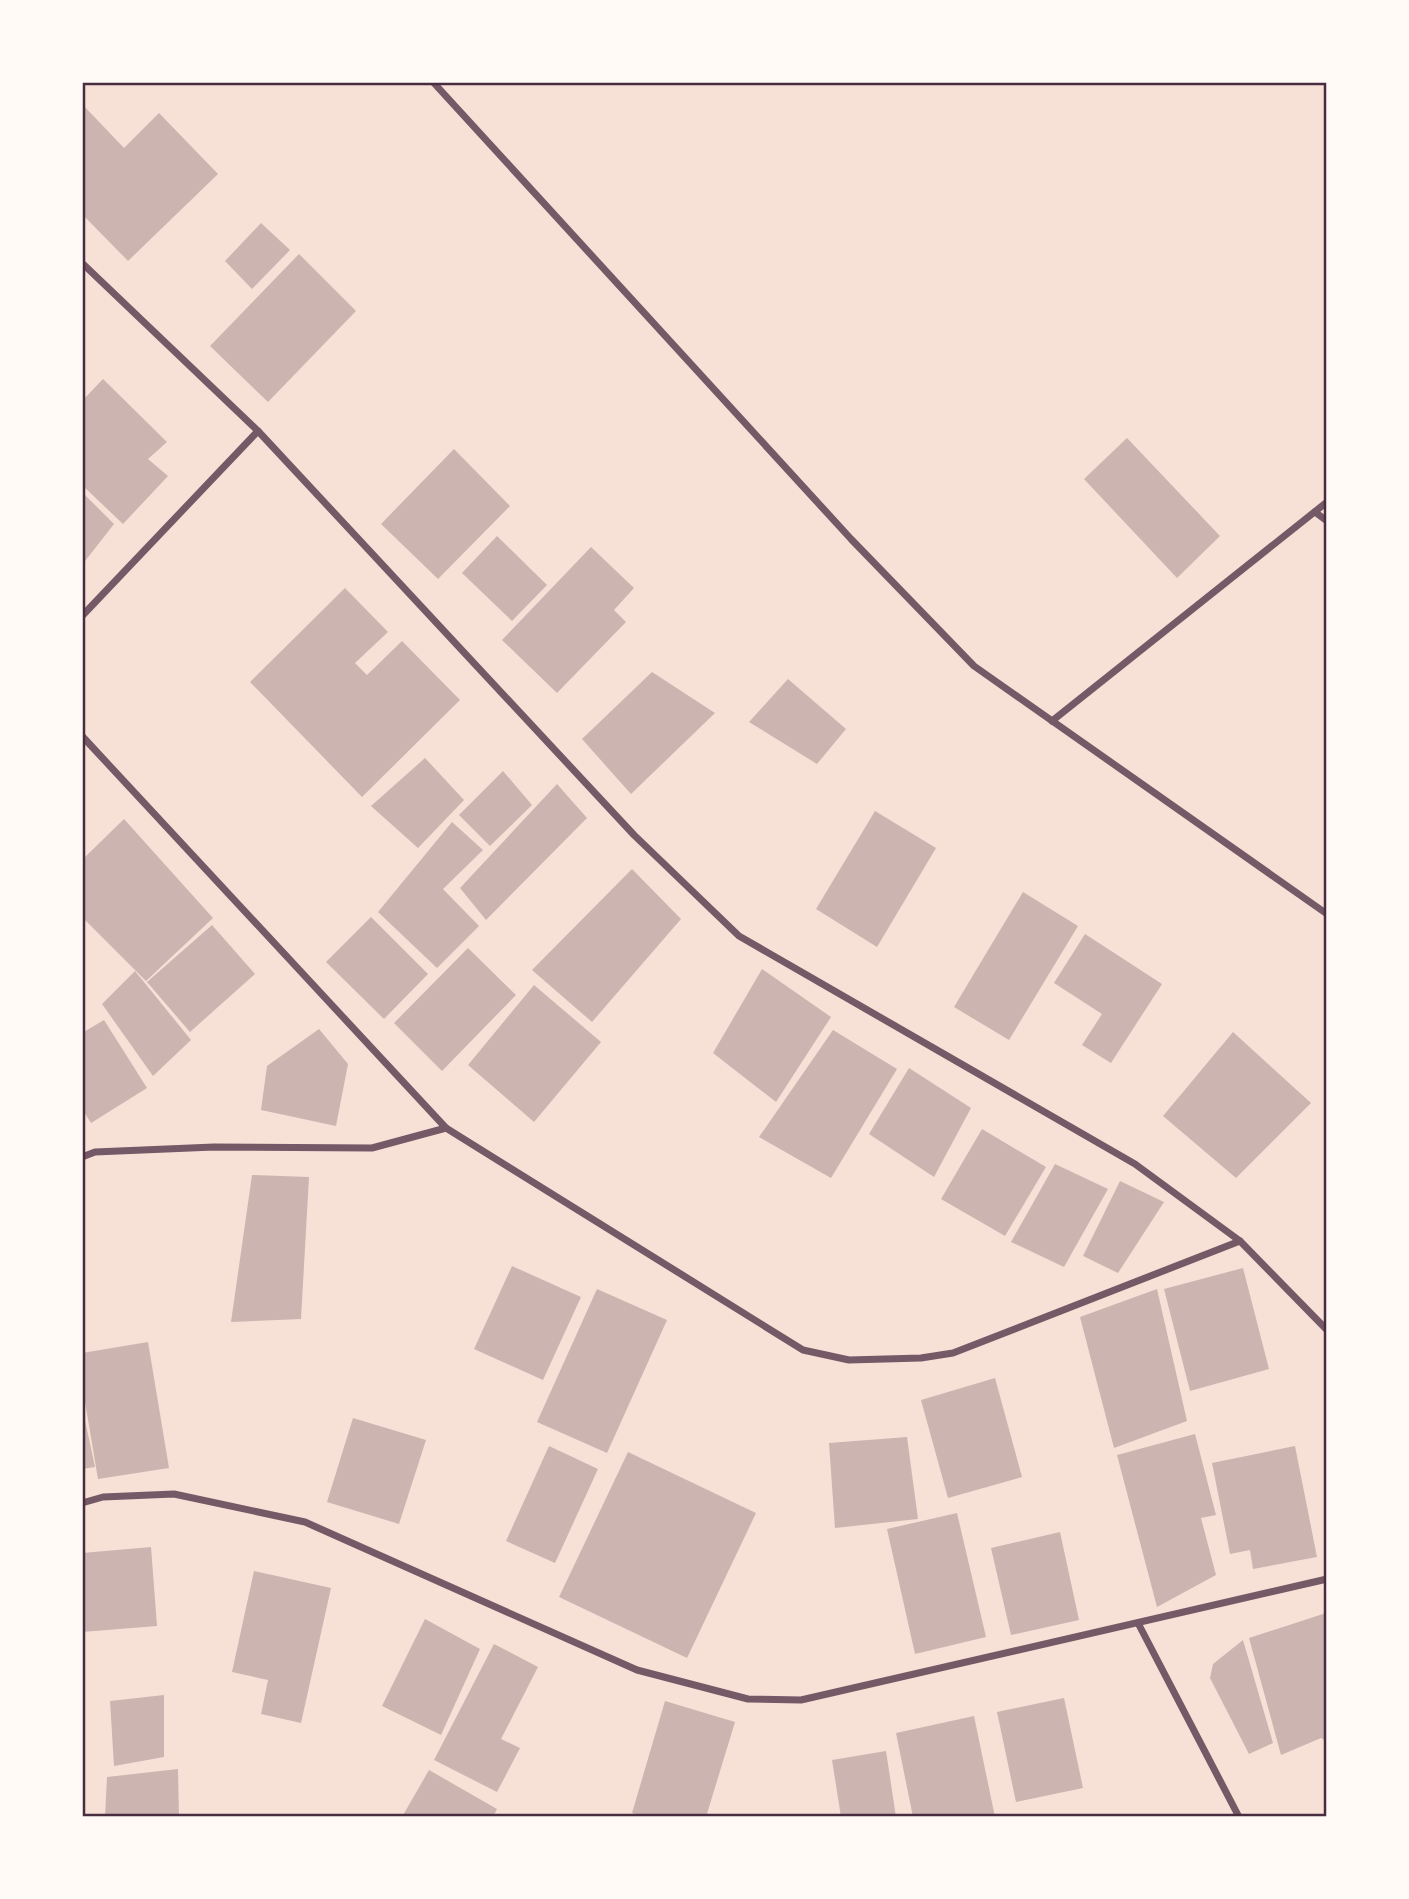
<svg xmlns="http://www.w3.org/2000/svg" width="1409" height="1899" font-family="'Work Sans',sans-serif">
<style>
.building{fill:#ccb4b1}
.lines{fill:none;stroke-linecap:round;stroke-linejoin:round}
.minor{stroke:#755966;stroke-width:7}
.neatline{fill:none;stroke:#4a2c40;stroke-width:2.5}
</style>
<rect width="100%" height="100%" fill="#f7e1d7"/>
<g class="building">
<path d="M82,104L124,148L159,113L218,174L128,261L82,214Z"/>
<path d="M261,223L290,250L252,289L225,261Z"/>
<path d="M299,254L356,311L268,402L210,346Z"/>
<path d="M103,379L167,442L148,459L168,476L123,524L82,485V401Z"/>
<path d="M1127,438L1220,536L1177,578L1084,479Z"/>
<path d="M454,449L510,506L438,579L381,524Z"/>
<path d="M82,492L114,524L82,565Z"/>
<path d="M497,536L547,585L512,621L462,573Z"/>
<path d="M591,547L634,588L614,610L626,622L557,693L502,640Z"/>
<path d="M345,588L388,632L355,663L367,675L402,641L460,700L362,797L250,682Z"/>
<path d="M652,672L715,713L631,794L582,739Z"/>
<path d="M788,679L846,729L817,764L749,722Z"/>
<path d="M425,758L464,800L418,848L371,806Z"/>
<path d="M503,771L532,805L490,846L459,815Z"/>
<path d="M557,784L587,818L486,920L460,888Z"/>
<path d="M875,811L936,848L877,947L816,909Z"/>
<path d="M124,819L213,918L146,981L82,917V860Z"/>
<path d="M452,822L483,850L443,889L479,926L437,968L378,912Z"/>
<path d="M632,869L681,919L592,1022L532,970Z"/>
<path d="M1023,892L1078,926L1009,1040L954,1007Z"/>
<path d="M371,917L428,974L384,1019L326,962Z"/>
<path d="M212,925L255,974L190,1032L147,982Z"/>
<path d="M1085,934L1162,984L1111,1063L1082,1045L1102,1014L1054,983Z"/>
<path d="M468,948L516,995L442,1071L394,1023Z"/>
<path d="M762,969L831,1017L776,1102L713,1053Z"/>
<path d="M135,971L191,1040L153,1076L102,1004Z"/>
<path d="M534,985L601,1042L534,1122L468,1065Z"/>
<path d="M104,1020L147,1088L91,1123L82,1109V1033Z"/>
<path d="M319,1029L348,1064L336,1126L261,1110L267,1066Z"/>
<path d="M833,1030L897,1069L831,1178L759,1137Z"/>
<path d="M1233,1032L1311,1103L1236,1178L1163,1116Z"/>
<path d="M909,1068L971,1108L934,1177L869,1134Z"/>
<path d="M982,1129L1046,1167L1005,1236L941,1199Z"/>
<path d="M1055,1164L1108,1189L1064,1267L1011,1242Z"/>
<path d="M252,1175L309,1177L301,1319L231,1322Z"/>
<path d="M1120,1181L1164,1202L1118,1273L1083,1256Z"/>
<path d="M512,1266L581,1297L543,1380L474,1349Z"/>
<path d="M1243,1268L1269,1369L1190,1391L1164,1289Z"/>
<path d="M597,1289L667,1320L607,1453L537,1422Z"/>
<path d="M1157,1289L1187,1421L1114,1448L1080,1317Z"/>
<path d="M148,1342L169,1468L98,1479L82,1384V1353Z"/>
<path d="M995,1378L1022,1477L948,1498L921,1400Z"/>
<path d="M82,1406L95,1467L82,1469Z"/>
<path d="M353,1418L426,1440L399,1524L327,1502Z"/>
<path d="M1195,1434L1216,1515L1201,1518L1216,1575L1157,1607L1117,1455Z"/>
<path d="M907,1437L918,1519L835,1528L829,1443Z"/>
<path d="M549,1446L598,1469L555,1563L506,1541Z"/>
<path d="M1295,1446L1317,1557L1253,1569L1250,1550L1230,1554L1212,1463Z"/>
<path d="M628,1452L756,1513L687,1658L559,1597Z"/>
<path d="M957,1513L986,1637L915,1654L887,1529Z"/>
<path d="M1060,1532L1079,1620L1011,1635L991,1548Z"/>
<path d="M151,1547L157,1626L82,1632V1553Z"/>
<path d="M254,1571L331,1588L301,1723L261,1714L268,1680L232,1672Z"/>
<path d="M1326,1613L1327,1742L1321,1738L1281,1755L1249,1638Z"/>
<path d="M425,1619L480,1649L441,1735L382,1706Z"/>
<path d="M1243,1640L1273,1743L1249,1754L1210,1678L1213,1664Z"/>
<path d="M494,1644L538,1667L501,1739L520,1748L497,1792L434,1760Z"/>
<path d="M164,1695V1757L114,1766L110,1701Z"/>
<path d="M1064,1698L1083,1788L1016,1802L997,1712Z"/>
<path d="M665,1701L735,1722L706,1817H646L632,1813Z"/>
<path d="M974,1716L995,1817H913L896,1733Z"/>
<path d="M886,1751L896,1817H841L832,1760Z"/>
<path d="M178,1769L179,1817H105L107,1777Z"/>
<path d="M429,1770L497,1809L493,1817H402Z"/>
</g>
<g class="lines">
<g class="minor">
<path d="M433,82L851,539L974,666L1327,914"/>
<path d="M82,263L258,431L634,835L739,936L1135,1164L1240,1241L1327,1330"/>
<path d="M1315,512L1327,521"/>
<path d="M82,616L258,431"/>
<path d="M1052,721L1327,502"/>
<path d="M82,736L446,1128L803,1350L849,1360L921,1358L953,1353L1240,1241"/>
<path d="M82,1157L95,1152L214,1147L372,1148L446,1128"/>
<path d="M82,1503L103,1497L174,1494L305,1522L637,1670L748,1699L801,1700L1327,1579"/>
<path d="M1138,1623L1239,1817"/>
</g>
</g>
<rect width="1409" height="1899" fill="none" stroke="#fffaf5" stroke-width="168"/>
<rect x="84" y="84" width="1241" height="1731" class="neatline"/>
</svg>
